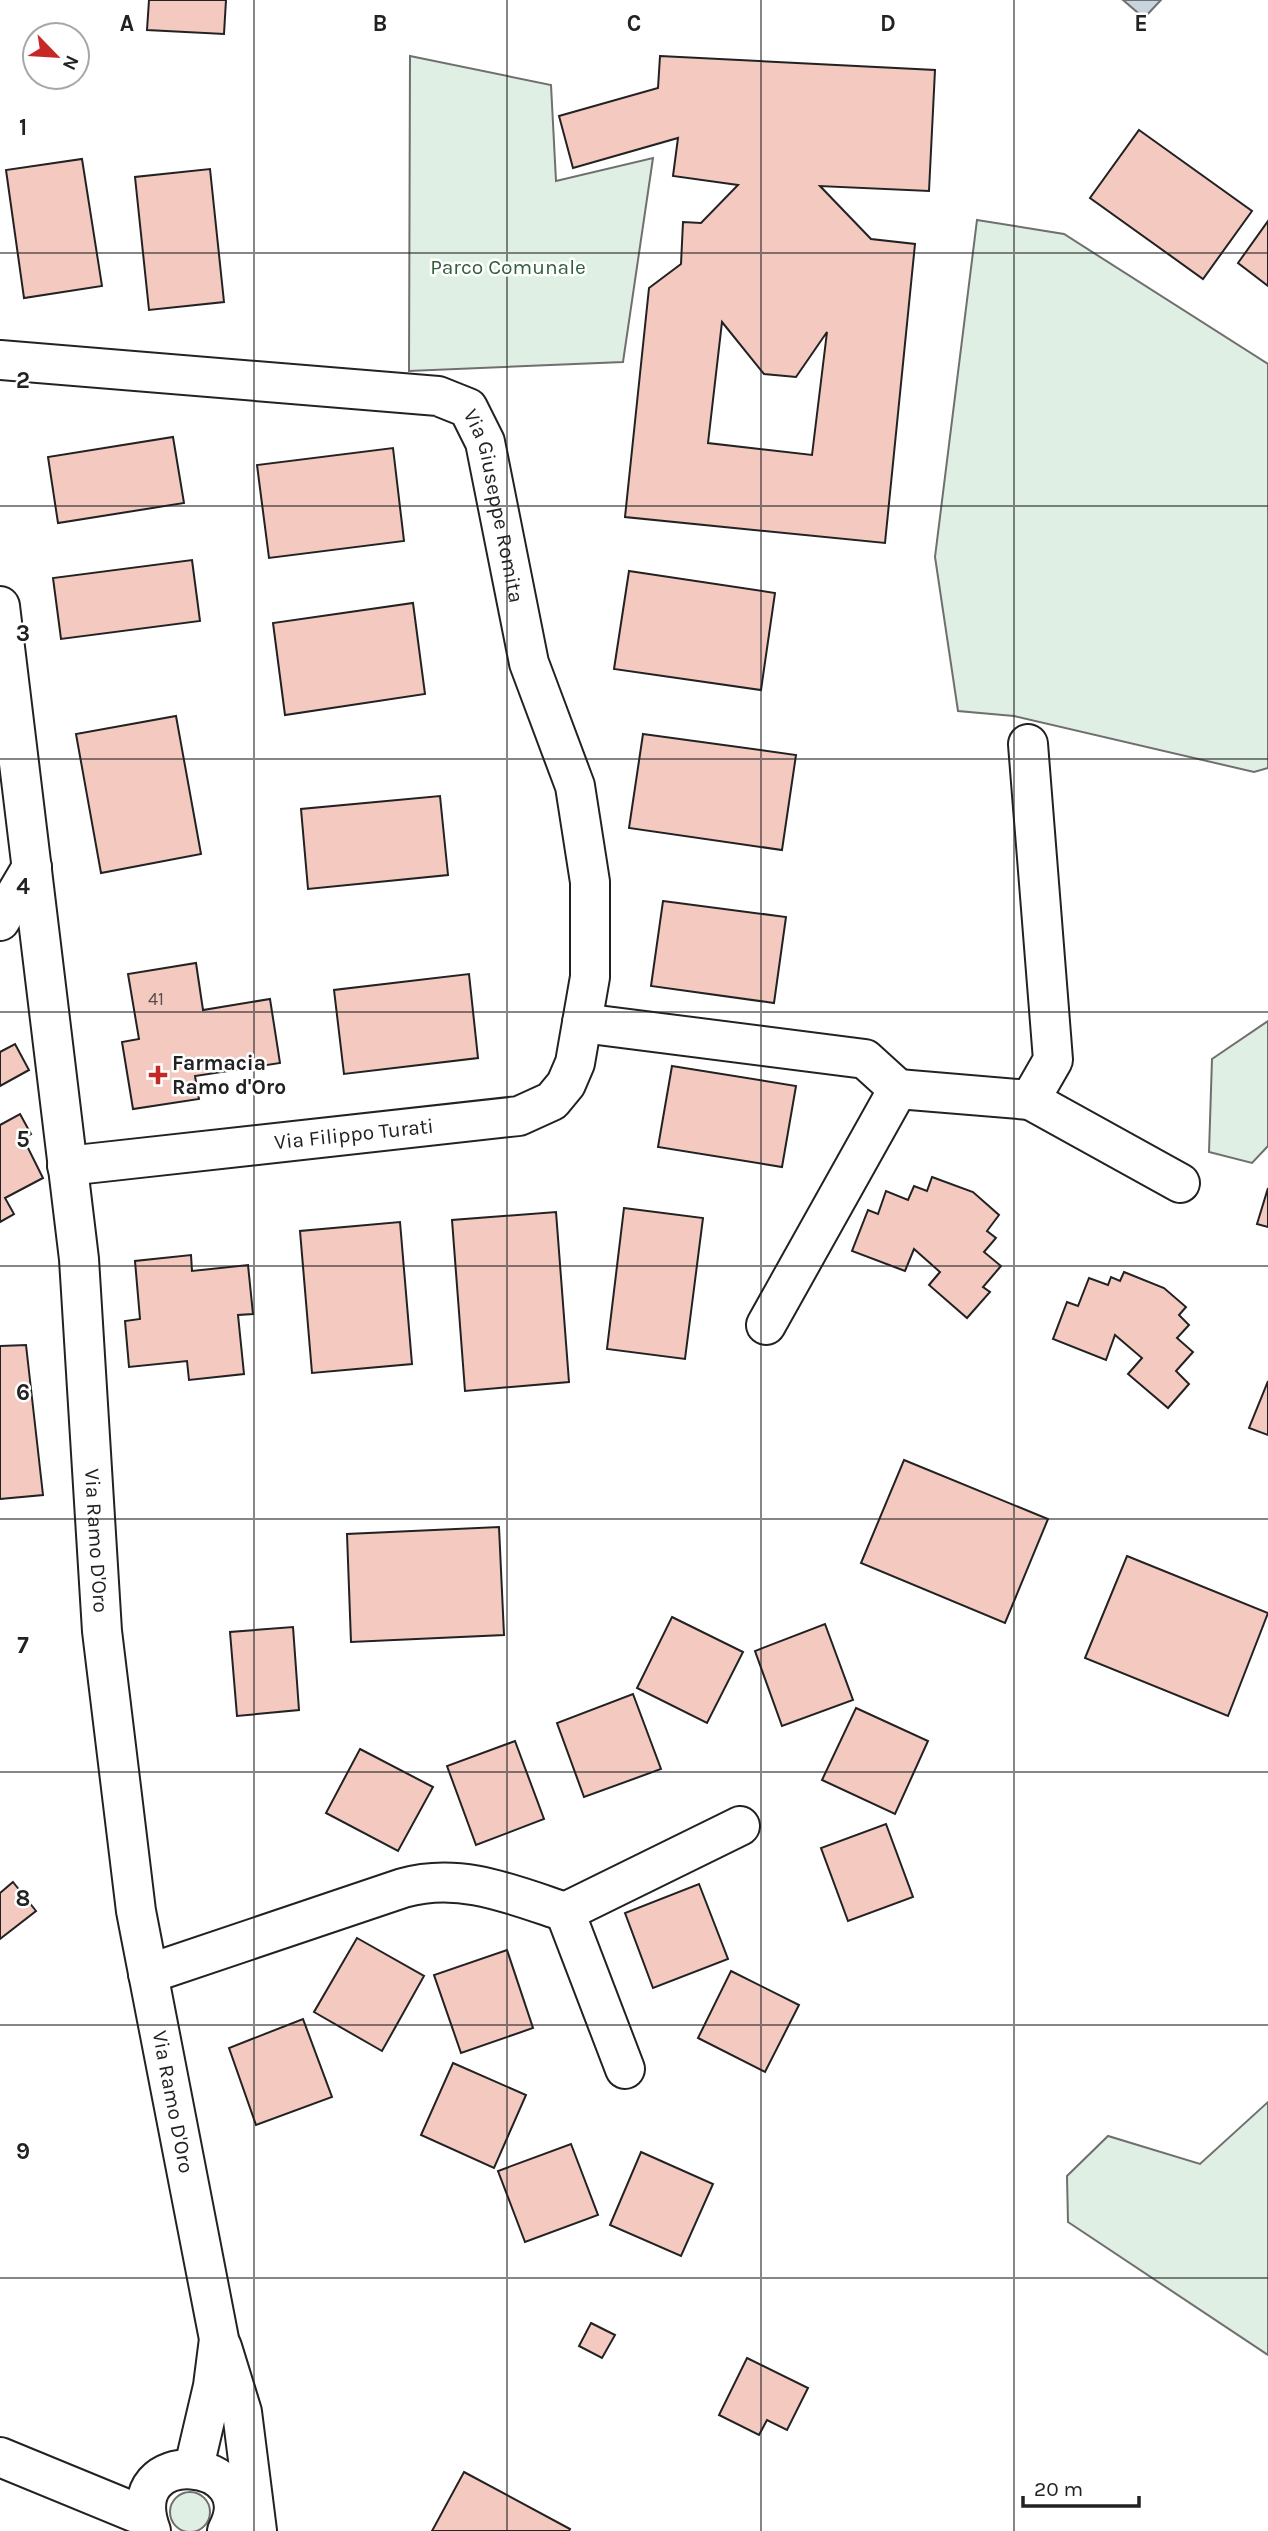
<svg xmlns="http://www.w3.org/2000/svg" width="1268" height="2531" font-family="Karla,sans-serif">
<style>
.green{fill:#e0efe3;stroke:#6f6f6f;stroke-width:2}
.water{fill:#c7d3dd;stroke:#6f6f6f;stroke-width:2}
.building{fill:#f3c9c0;stroke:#222;stroke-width:2;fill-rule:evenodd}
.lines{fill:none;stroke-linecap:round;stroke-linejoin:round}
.minor-casing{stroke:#222;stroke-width:42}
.minor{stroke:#fff;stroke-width:38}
.grid{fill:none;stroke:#222;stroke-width:2;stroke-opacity:0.55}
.poi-dot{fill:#c62828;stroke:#fff;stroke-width:2.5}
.labels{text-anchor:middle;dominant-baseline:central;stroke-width:5;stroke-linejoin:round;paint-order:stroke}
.number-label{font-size:18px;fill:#564c4a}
.park-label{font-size:21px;fill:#2f5e38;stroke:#fff}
.street-label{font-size:21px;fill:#222;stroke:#fff}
.poi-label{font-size:21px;font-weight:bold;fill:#222;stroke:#fff;text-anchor:start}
.grid-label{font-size:23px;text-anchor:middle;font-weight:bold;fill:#222;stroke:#fff;stroke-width:5;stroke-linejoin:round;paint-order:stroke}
</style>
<rect width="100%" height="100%" fill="#fff"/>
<g class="green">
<path d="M410,56L551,85L556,181L653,158L623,362L409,371Z"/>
<path d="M977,220L1064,234L1268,364V768L1254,772L1014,716L958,711L935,557Z"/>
<path d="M1268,1021V1146L1252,1163L1209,1152L1212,1059Z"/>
<path d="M1268,2102V2355L1068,2222L1067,2176L1108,2136L1200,2164Z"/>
<circle cx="190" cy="2512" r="20"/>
</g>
<path class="water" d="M1123,0H1161L1144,18Z"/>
<g class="building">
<path d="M149,0H226L224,34L147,30Z"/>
<path d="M660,56L935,70L929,191L820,186L871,239L915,244L885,543L625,517L649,288L681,264L683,222L701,223L738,185L673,176L678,138L573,168L559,116L658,88ZM722,322L764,374L796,377L827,332L812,455L708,443Z"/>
<path d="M1139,130L1252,211L1203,279L1090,198Z"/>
<path d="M82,159L102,286L24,298L6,170Z"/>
<path d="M210,169L224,302L149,310L135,177Z"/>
<path d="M1268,221V286L1238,263Z"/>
<path d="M173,437L184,503L58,523L48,457Z"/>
<path d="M393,448L404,541L269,558L257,465Z"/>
<path d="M192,560L200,621L61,639L53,578Z"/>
<path d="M629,571L775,593L761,690L614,669Z"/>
<path d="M413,603L425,694L285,715L273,623Z"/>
<path d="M176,716L201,854L101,873L76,734Z"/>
<path d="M643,734L796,755L782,850L629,828Z"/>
<path d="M440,796L448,875L308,889L301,809Z"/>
<path d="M663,901L786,917L774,1003L651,986Z"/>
<path d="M196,963L203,1010L270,999L280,1063L195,1076L199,1099L133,1109L122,1042L139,1039L128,974Z"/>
<path d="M469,974L478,1058L344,1074L334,990Z"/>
<path d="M15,1044L29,1070L0,1086V1052Z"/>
<path d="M672,1066L796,1086L782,1167L658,1147Z"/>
<path d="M20,1114L31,1134L23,1138L43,1178L5,1198L14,1214L0,1222V1125Z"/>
<path d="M932,1177L973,1192L999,1215L987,1231L996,1238L984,1252L1001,1266L983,1287L990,1292L967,1318L929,1285L940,1272L914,1249L905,1271L852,1251L868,1210L878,1214L886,1191L908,1200L914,1186L927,1191Z"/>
<path d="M1268,1188V1227L1257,1224Z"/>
<path d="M624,1208L703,1218L685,1359L607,1349Z"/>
<path d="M556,1212L569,1382L465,1391L452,1220Z"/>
<path d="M400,1222L412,1364L312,1373L300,1231Z"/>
<path d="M191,1255L192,1271L248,1265L253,1314L238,1315L244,1374L189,1380L187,1361L129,1367L125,1321L140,1319L135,1261Z"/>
<path d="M1124,1272L1164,1288L1186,1307L1179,1315L1189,1325L1177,1338L1193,1352L1176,1371L1189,1384L1168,1408L1128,1374L1142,1358L1115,1335L1106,1360L1053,1339L1067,1302L1078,1306L1089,1278L1108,1285L1111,1277L1120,1281Z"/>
<path d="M26,1345L43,1495L0,1499V1346Z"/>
<path d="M1268,1381V1435L1249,1428Z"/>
<path d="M904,1460L1048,1519L1005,1623L861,1563Z"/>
<path d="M499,1527L504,1635L351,1642L347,1534Z"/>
<path d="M1127,1556L1268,1613L1228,1716L1085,1658Z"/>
<path d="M672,1617L743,1652L707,1723L637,1688Z"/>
<path d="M825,1624L853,1700L782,1726L755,1651Z"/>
<path d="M293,1627L299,1710L237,1716L230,1632Z"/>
<path d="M633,1694L661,1769L584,1797L557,1723Z"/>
<path d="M856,1708L928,1741L895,1814L822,1780Z"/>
<path d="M515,1741L544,1819L476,1845L447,1766Z"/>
<path d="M360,1749L433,1787L398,1851L326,1813Z"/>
<path d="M886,1824L913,1897L848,1921L821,1848Z"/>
<path d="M13,1882L36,1911L0,1939V1893Z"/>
<path d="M699,1884L728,1959L653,1988L625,1913Z"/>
<path d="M357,1938L424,1976L382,2051L314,2012Z"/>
<path d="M507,1950L533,2028L461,2053L434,1975Z"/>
<path d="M731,1971L799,2005L765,2072L698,2038Z"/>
<path d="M303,2019L332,2097L256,2125L229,2048Z"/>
<path d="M453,2063L526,2095L494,2168L421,2135Z"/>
<path d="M571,2144L598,2215L525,2242L498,2171Z"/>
<path d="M641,2152L713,2184L681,2256L610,2225Z"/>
<path d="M591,2323L615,2335L602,2358L579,2346Z"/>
<path d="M747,2358L808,2388L787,2430L767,2420L759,2435L719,2415Z"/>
<path d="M464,2472L570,2529L569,2531H432Z"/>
</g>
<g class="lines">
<defs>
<g id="minor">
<path id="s1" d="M0,360L438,396L468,408L485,442L529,663L575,786L590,882V977L575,1063L566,1084L552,1101L519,1116L67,1166"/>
<path id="s2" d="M0,606L79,1259L102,1631L136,1911L219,2339L213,2386L194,2467"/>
<path d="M0,921L32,867"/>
<path d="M582,1023L865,1059L898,1089L766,1325"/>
<path d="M898,1089L1030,1100L1053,1060L1028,744"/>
<path d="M1030,1100L1180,1183"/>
<path d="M565,1912L625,2069"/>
<path d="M148,1974L403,1888C460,1872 511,1894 565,1912L740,1826"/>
<path d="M222,2347L242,2412L257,2531"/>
<path d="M0,2457L146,2517"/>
<path d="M151,2531C118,2441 267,2457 227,2531"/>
</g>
</defs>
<use href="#minor" class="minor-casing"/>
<use href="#minor" class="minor"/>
</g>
<path class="grid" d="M254,0V2531M507,0V2531M761,0V2531M1014,0V2531M0,253H1268M0,506H1268M0,759H1268M0,1012H1268M0,1266H1268M0,1519H1268M0,1772H1268M0,2025H1268M0,2278H1268"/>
<path class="poi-dot" d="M154.5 1064.5h7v7h7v7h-7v7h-7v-7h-7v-7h7z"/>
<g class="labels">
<g class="number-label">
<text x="156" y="999">41</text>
</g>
<g class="park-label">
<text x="508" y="267">Parco Comunale</text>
</g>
<g class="street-label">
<text stroke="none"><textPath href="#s1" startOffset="574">Via Giuseppe Romita</textPath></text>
<text transform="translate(354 1134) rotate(-6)">Via Filippo Turati</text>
<text stroke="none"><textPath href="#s2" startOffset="940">Via Ramo D'Oro</textPath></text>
<text stroke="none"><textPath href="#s2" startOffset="1507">Via Ramo D'Oro</textPath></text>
</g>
<g class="poi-label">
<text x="172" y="1063">Farmacia<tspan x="172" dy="24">Ramo d'Oro</tspan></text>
</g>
</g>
<g class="grid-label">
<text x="127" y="31">A</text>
<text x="380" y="31">B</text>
<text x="634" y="31">C</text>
<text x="888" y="31">D</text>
<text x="1141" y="31">E</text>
<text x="23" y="135">1</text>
<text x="23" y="388">2</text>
<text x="23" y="641">3</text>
<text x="23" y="894">4</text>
<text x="23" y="1147">5</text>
<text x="23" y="1400">6</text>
<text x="23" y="1653">7</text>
<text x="23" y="1906">8</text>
<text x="23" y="2159">9</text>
</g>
<g transform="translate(56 56) rotate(115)"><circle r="33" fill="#ffffff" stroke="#a7a7a7" stroke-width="2"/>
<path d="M0-5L12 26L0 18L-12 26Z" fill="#c62828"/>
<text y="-10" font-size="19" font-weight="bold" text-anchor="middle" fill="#222222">N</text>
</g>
<path d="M1023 2496v10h116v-10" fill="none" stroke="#222222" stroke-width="3.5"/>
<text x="1034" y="2496" font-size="21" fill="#222222" stroke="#ffffff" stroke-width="5" paint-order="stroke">20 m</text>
</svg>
